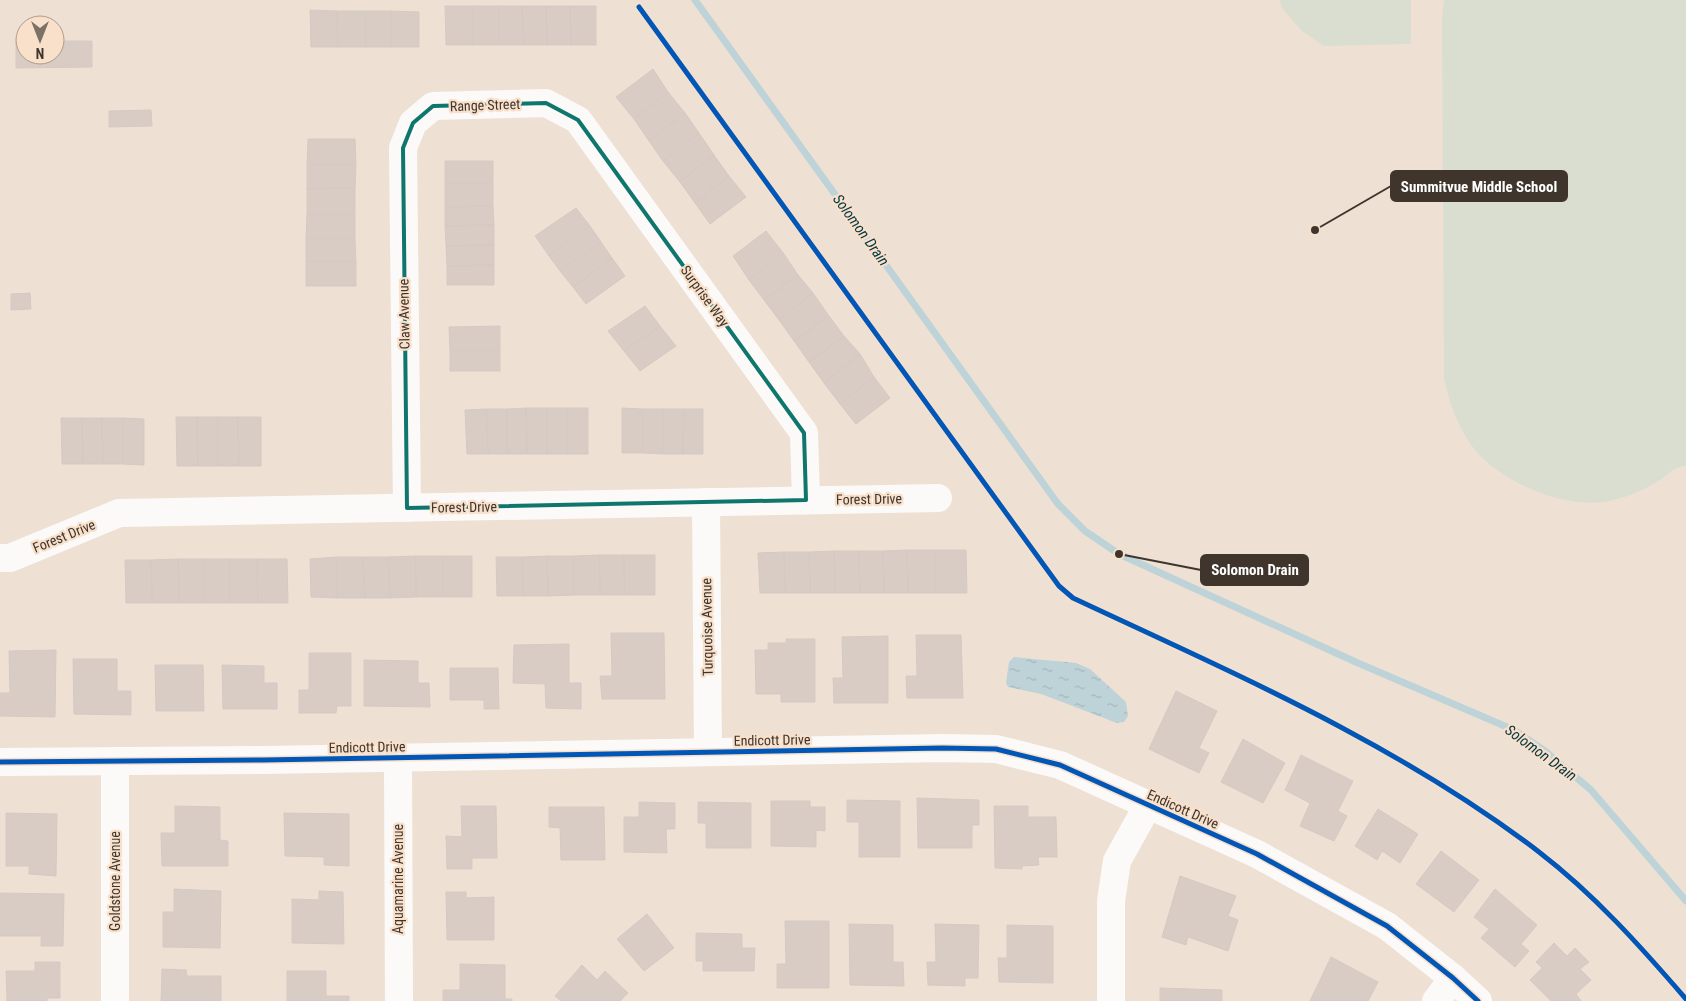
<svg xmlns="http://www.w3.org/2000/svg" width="1686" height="1001" font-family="'Roboto Condensed',sans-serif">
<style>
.pitch{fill:#daded1}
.water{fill:url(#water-ripples)}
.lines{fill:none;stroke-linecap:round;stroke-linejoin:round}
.stream{stroke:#bed3d8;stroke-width:7}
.building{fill:#d8ccc5;stroke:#d6c9c3}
.minor{stroke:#fcfaf9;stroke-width:28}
.cycleway-casing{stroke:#f8e0ca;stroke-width:8}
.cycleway{stroke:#0057b8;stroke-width:5}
.marked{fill:none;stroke:#0f766e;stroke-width:4;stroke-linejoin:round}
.labels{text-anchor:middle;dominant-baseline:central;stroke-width:4.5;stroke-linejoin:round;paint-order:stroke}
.street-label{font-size:14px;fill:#3f352d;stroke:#f8e0ca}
.water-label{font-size:15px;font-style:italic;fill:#013745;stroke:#f8e0ca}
.leader{fill:none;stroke:#3f352d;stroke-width:2}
.callout-dot{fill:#3f352d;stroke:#f8e0ca;stroke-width:2}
.callout{fill:#3f352d;stroke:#3f352d;stroke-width:2}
.callout-label{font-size:15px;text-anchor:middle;font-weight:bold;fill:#fff}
</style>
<defs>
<pattern id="water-ripples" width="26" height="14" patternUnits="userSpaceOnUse" patternTransform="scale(1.25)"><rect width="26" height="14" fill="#bed3d8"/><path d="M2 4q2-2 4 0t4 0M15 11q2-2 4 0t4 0" fill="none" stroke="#a4b6ba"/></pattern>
</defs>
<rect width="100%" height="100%" fill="#eee1d4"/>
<g class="pitch">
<path d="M1280,0H1411V44L1323,46L1301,30L1281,7Z"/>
<path d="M1444,0H1686V466C1673,466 1668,476 1657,482C1642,491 1621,500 1603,502C1560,508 1493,479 1469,442C1456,422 1449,401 1444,378L1442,18Z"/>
</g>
<path class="water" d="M1014,657L1076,663L1090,669L1126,702L1128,716L1124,722L1117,723L1041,694L1008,687L1006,683L1009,662Z"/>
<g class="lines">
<path class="stream" d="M695,0L1058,504L1085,531L1119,554L1358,663L1514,730L1545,751L1591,790L1686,901"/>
</g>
<g class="building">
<path d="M445,6H473V45H446Z"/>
<rect x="473" y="6" width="26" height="39"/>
<path d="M499,6H522L524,45H499Z"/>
<path d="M522,6H546L547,45H524Z"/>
<path d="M546,6H570L571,45H547Z"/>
<path d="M570,6H596V45H571Z"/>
<path d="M310,10L337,11L338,47H311Z"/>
<path d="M337,11H366V47H338Z"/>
<rect x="366" y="11" width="25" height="36"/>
<path d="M391,11L419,12V47H391Z"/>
<path d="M16,41H25V55H55V41H92V67L16,68Z"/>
<path d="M653,69L668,92L634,119L616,97Z"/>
<path d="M668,92L685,113L649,141L634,119Z"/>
<path d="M151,110L152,126L109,127V111Z"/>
<path d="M685,113L699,133L663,161L649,141Z"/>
<path d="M699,133L714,155L680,182L663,161Z"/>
<path d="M308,139H355L356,165H307Z"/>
<path d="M714,155L729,176L695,203L680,182Z"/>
<rect x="445" y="161" width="48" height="23"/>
<path d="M307,165H356L355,188L307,189Z"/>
<path d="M729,176L746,197L710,224L695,203Z"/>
<path d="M445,184H493V206L445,207Z"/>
<path d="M355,188V215H307V189Z"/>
<path d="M493,206L494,225L445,226V207Z"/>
<path d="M576,208L590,226L549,256L535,236Z"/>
<path d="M307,215H355V239H306Z"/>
<path d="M494,225V245L446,246L445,226Z"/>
<path d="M590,226L601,242L560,271L549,256Z"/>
<path d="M766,231L784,254L749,280L733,256Z"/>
<path d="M306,239H355L356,262H306Z"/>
<path d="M601,242L612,258L573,287L560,271Z"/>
<path d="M494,245V265L447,266L446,246Z"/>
<path d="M784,254L798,275L764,300L749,280Z"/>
<path d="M612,258L625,276L586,304L573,287Z"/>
<rect x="306" y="262" width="50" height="24"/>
<path d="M494,265V285H447V266Z"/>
<path d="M798,275L813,293L779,320L764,300Z"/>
<path d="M30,293L31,309L11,310V294Z"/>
<path d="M813,293L829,316L794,341L779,320Z"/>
<path d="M645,306L660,326L624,351L608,331Z"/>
<path d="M829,316L844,336L809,362L794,341Z"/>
<path d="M500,326V351H450L449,327Z"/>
<path d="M660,326L676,346L640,371L624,351Z"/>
<path d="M844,336L860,354L824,383L809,362Z"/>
<rect x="450" y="351" width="50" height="20"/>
<path d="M860,354L874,377L840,404L824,383Z"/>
<path d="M874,377L890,398L856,424L840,404Z"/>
<path d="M526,408H547V454H527Z"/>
<path d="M526,408L527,454H507V409Z"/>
<rect x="547" y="408" width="21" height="46"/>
<rect x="568" y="408" width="20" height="46"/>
<path d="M622,408L643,409V453H622Z"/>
<path d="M486,409H507V454H488Z"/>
<path d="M486,409L488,454H467L465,410Z"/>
<path d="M643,409H664V454L643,453Z"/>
<path d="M664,409H684L683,454H664Z"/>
<path d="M684,409H703V454H683Z"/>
<path d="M176,417H197L198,466H177Z"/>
<path d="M197,417H218V466H198Z"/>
<path d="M218,417H238L239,466H218Z"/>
<path d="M238,417H261V466H239Z"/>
<path d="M61,418H82L83,464H62Z"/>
<path d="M82,418H102L103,464H83Z"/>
<path d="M102,418H123V464H103Z"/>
<path d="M123,418L144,419V465L123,464Z"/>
<path d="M907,550H935V593H908Z"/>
<path d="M907,550L908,593H884L883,551Z"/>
<path d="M935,550H966L967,593H935Z"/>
<path d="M834,551H859L860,593H835Z"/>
<path d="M834,551L835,593H810L809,552Z"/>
<path d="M859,551H883L884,593H860Z"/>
<path d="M784,552H809L810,593H785Z"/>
<path d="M784,552L785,593H760L758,553Z"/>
<path d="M599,555H624L625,595H600Z"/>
<path d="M599,555L600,595H574V556Z"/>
<path d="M624,555H655V595H625Z"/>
<path d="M415,556H443V597H416Z"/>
<path d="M415,556L416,597L390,598L388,557Z"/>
<rect x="443" y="556" width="29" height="41"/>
<path d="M547,556H574V595L548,596Z"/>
<path d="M547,556L548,596H523L522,557Z"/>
<path d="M337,557H363L365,598H337Z"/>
<path d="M337,557V598L311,597L310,559Z"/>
<path d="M363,557H388L390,598H365Z"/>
<path d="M496,557H522L523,596H497Z"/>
<path d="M178,559H204V603H179Z"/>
<path d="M178,559L179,603H152L151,560Z"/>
<rect x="204" y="559" width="26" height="44"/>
<path d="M230,559H257L258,603H230Z"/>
<path d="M257,559H287L288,603H258Z"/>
<path d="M125,560H151L152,603H126Z"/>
<path d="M611,633H664L665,699H602L600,676H612Z"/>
<path d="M916,635H961L963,698H907L906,676H917Z"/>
<path d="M888,636V703H834L833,678H843L842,637Z"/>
<path d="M786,639H815V702H781V694H756L755,650H768V643H786Z"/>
<path d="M569,644V683H581V709L546,708L545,684L513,683L514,645Z"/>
<path d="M56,650L55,717L0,716V693H10L9,651Z"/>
<path d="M309,653H351V706H337L336,713H299V690H309Z"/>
<path d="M73,659H117V691H131V715L74,714Z"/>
<path d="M364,660L418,661V683H429L430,707L364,706Z"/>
<path d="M155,665H203L204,711H156Z"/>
<path d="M222,665L264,666V683H277V709H223Z"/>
<path d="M450,668H498L499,709H484V700H450Z"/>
<path d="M1176,691L1217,711L1199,748L1209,753L1199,773L1149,749Z"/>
<path d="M1243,739L1285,763L1263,803L1221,782Z"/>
<path d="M1301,755L1353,781L1338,811L1347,816L1334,841L1300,826L1310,803L1285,790Z"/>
<path d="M917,798L979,800V825H972V848H918Z"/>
<path d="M847,800L900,801V857H859V822H847Z"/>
<path d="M771,801H810V807H825V831L816,830V847L771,846Z"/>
<path d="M639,802L675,803V829H666L667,853L624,852V817H639Z"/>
<path d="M698,802L751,803V848H706V823H698Z"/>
<path d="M175,806L220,807V840L228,841V866H162L161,833H175Z"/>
<path d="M461,806H496L497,858H472V869H447L446,836L462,837Z"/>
<path d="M994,806H1028V817H1056L1057,857H1038L1039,865L1022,866V869L995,868Z"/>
<path d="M549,807H604L605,860H561L560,828L549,827Z"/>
<path d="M1378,809L1418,834L1400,863L1382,851L1377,860L1355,846Z"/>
<path d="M6,813L57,814L56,876L29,874V866H6Z"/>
<path d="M284,813L349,814V866L324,865V857L285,856Z"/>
<path d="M1441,851L1479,880L1454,912L1416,884Z"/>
<path d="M1180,876L1236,896L1228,916L1238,920L1228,951L1188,937L1186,945L1162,937Z"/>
<path d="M174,889L221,891L220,948L163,947V912H174Z"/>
<path d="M1495,889L1537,925L1521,944L1529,951L1515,967L1481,938L1489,929L1474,917Z"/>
<path d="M319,891L343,892L344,944L292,943V899L319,900Z"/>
<path d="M446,892H466V898L494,897V940H447Z"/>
<path d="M0,893L64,894L63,946H41V936H0Z"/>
<path d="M647,914L674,948L644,971L617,939Z"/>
<path d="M785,921H829V988H777V964H786Z"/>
<path d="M849,924L893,925V962H903L904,986L850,985Z"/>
<path d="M935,924L979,925L978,978H965V986L928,985L927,962H936Z"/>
<path d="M1007,925L1053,926V983L999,982L998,958H1007Z"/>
<path d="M696,933L742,934V948H755L754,971H703V961H696Z"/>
<path d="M1554,943L1567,956L1575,948L1589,962L1580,969L1591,980L1576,994L1581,1001H1551L1530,980L1542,968L1536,962Z"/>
<path d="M1331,957L1378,982L1368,1001H1310Z"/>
<path d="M35,962H60V998H47V1001H7L6,971H35Z"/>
<path d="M460,964L505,965V999H512V1001H443V990H460Z"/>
<path d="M582,965L597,980L605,971L628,993L620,1001H561L555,996Z"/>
<path d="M162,969L186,970L187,976H221V1001H161Z"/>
<path d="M287,971H326V996H349V1001H287Z"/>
<path d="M1160,988L1222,990V1001H1160Z"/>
</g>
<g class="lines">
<g class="minor">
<path d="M706,502L708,752"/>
<path d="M407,508L403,148L413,123L433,106L546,103L578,120L804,433L806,500"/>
<path d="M0,558H10L119,513L938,498"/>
<path d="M398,758L399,1001"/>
<path d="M0,762L263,760L942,748L996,749L1060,765L1257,854L1387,926L1453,978L1478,1001"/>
<path d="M115,1001V761"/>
<path d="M1111,1001V901L1117,861L1148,805"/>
<path d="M1436,1001L1453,978"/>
</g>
<defs>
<g id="cycleway">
<path d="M639,7L1059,586L1073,598C1233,673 1398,744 1539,852C1595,895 1641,947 1686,999"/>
<path d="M0,762L263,760L942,748L996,749L1060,765L1257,854L1387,926L1453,978L1478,1001"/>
</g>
</defs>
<use href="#cycleway" class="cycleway-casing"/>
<use href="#cycleway" class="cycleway"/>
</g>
<path class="marked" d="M546,103L578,120L804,433L806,500L407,508L403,148L413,123L433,106Z"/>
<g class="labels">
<g class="street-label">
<text transform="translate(485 105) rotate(-2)">Range Street</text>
<text transform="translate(705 296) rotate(54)">Surprise Way</text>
<text transform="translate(404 314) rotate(-91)">Claw Avenue</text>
<text transform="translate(869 499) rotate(-1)">Forest Drive</text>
<text transform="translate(464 507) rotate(-1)">Forest Drive</text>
<text transform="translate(64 536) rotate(-22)">Forest Drive</text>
<text transform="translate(707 627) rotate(-91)">Turquoise Avenue</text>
<text transform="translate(772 740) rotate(-1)">Endicott Drive</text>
<text transform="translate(367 747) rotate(-1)">Endicott Drive</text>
<text transform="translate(1183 809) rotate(24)">Endicott Drive</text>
<text transform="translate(398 879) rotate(-90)">Aquamarine Avenue</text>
<text transform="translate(115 881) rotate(-90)">Goldstone Avenue</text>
</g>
<g class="water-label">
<text transform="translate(861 230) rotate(54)">Solomon Drain</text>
<text transform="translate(1541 753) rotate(36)">Solomon Drain</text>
</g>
</g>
<path class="leader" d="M1315 230L1391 186M1119 554L1201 570"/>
<g class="callout-dot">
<circle cx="1315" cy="230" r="5"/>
<circle cx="1119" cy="554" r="5"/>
</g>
<g class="callout">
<rect x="1391" y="171" width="176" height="30" rx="5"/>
<rect x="1201" y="555" width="107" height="30" rx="5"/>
</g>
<g class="callout-label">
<text x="1479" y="192">Summitvue Middle School</text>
<text x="1255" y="575">Solomon Drain</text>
</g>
<g transform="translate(40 40) rotate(180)"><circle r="24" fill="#f8e0ca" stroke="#ae9c8b"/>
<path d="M0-4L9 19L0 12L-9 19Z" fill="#7c7167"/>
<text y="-8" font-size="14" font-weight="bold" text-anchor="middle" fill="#3f352d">N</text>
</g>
</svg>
